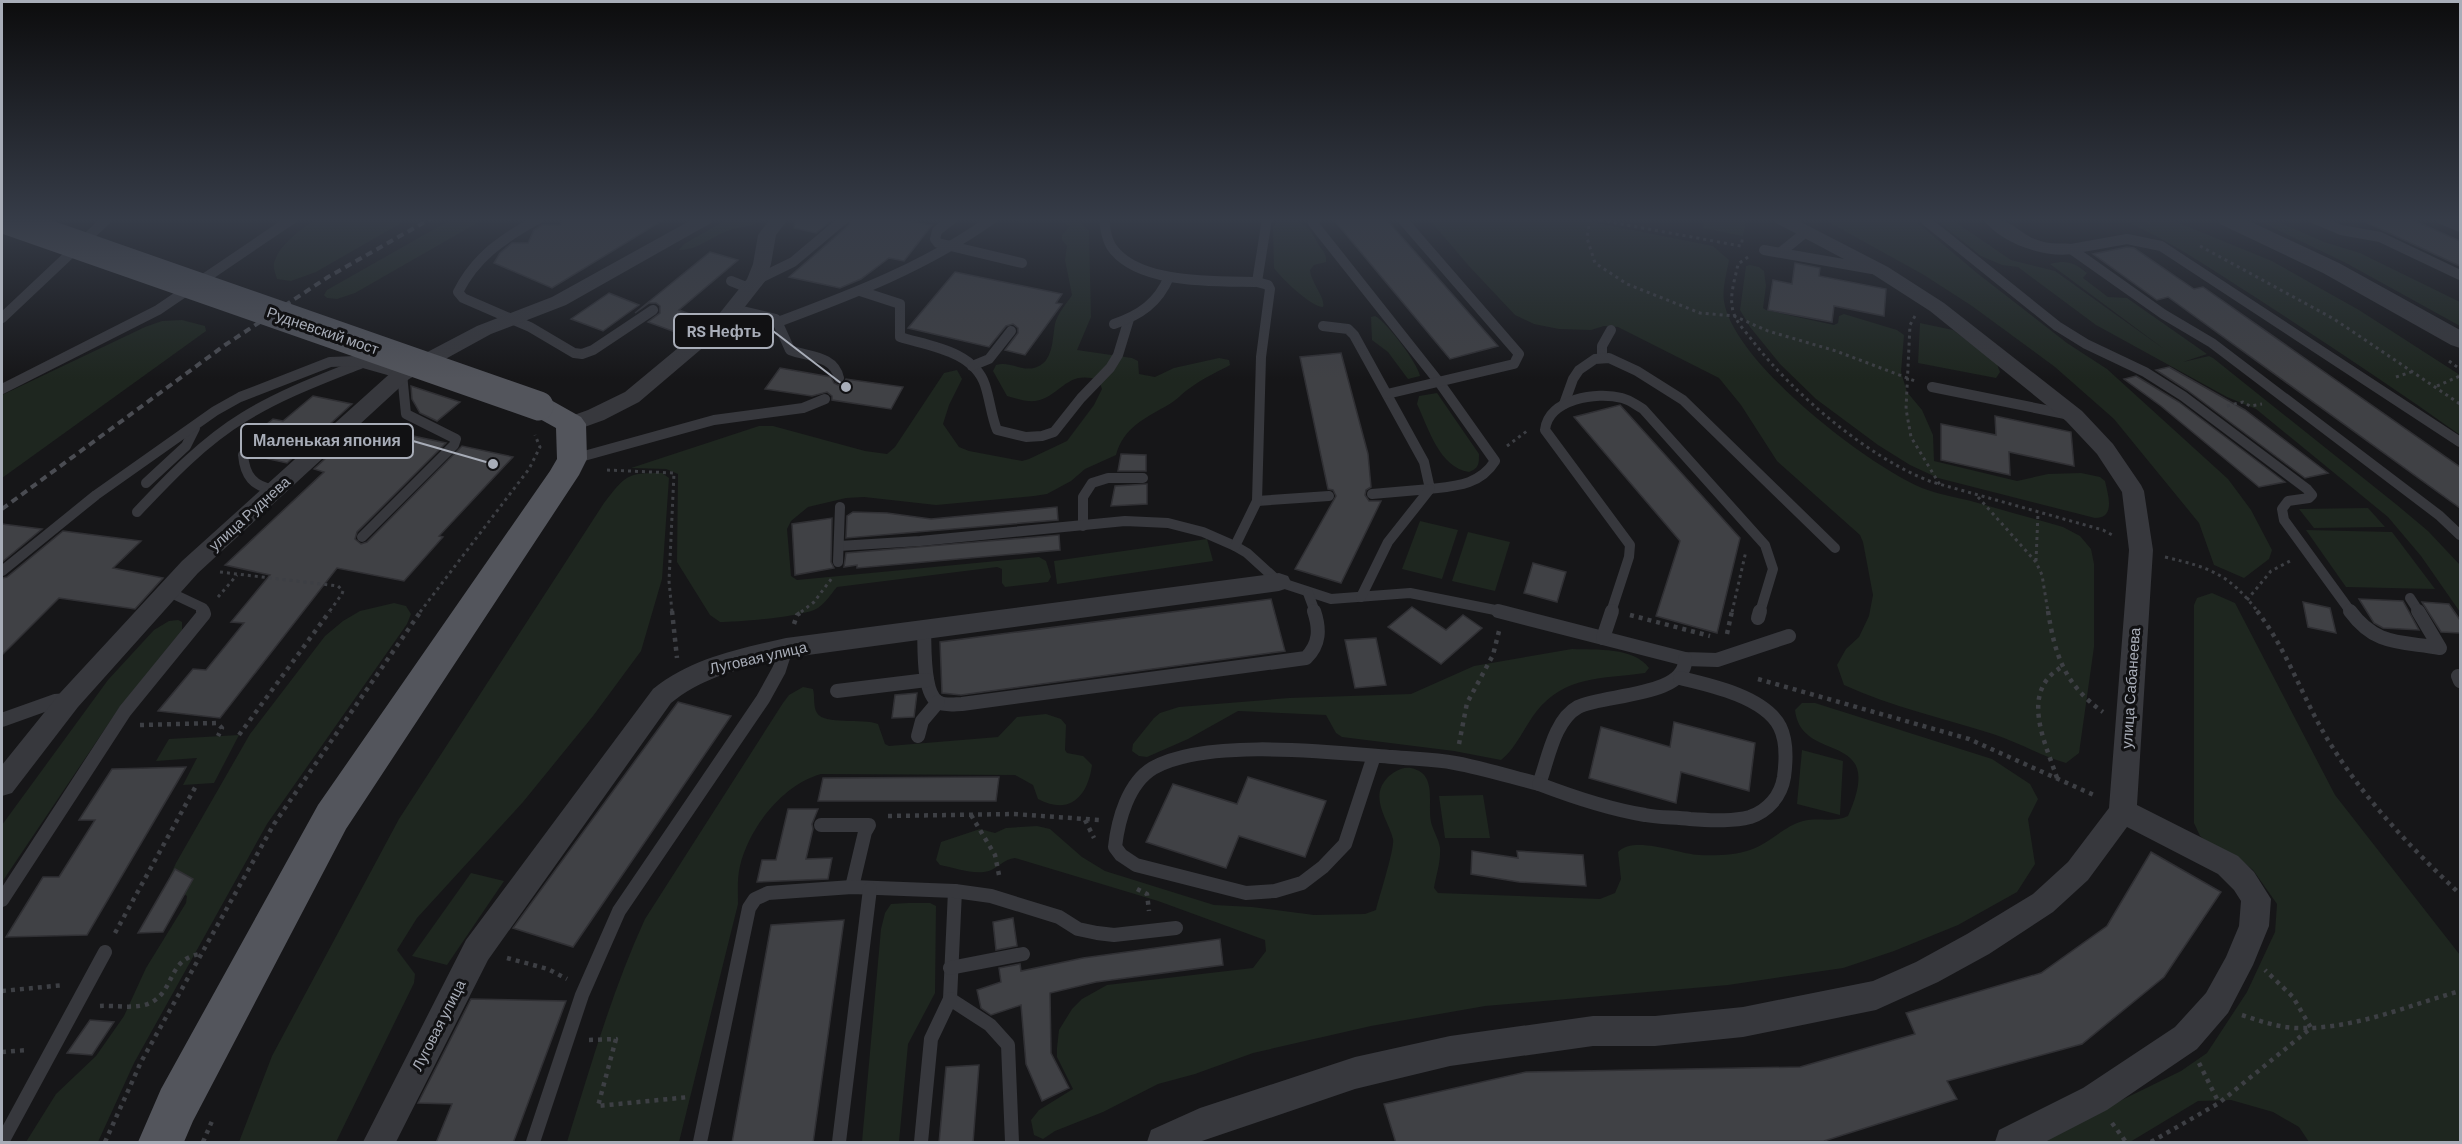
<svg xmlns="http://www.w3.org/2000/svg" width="2462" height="1144" font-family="Barlow,sans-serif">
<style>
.green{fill:#1e261f}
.building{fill:#404145;stroke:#303034;stroke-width:1.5}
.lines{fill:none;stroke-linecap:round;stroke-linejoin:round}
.path-far1{stroke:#3d3f44;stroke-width:3;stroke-dasharray:3 4;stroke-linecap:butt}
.path{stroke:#3d3f44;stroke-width:4.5;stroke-dasharray:4 5;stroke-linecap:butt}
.service-far1{stroke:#37383d;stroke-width:10}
.service{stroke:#37383d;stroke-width:14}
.minor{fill:#37383d;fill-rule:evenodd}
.tertiary{fill:#37383d;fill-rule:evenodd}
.primary{fill:#53555c;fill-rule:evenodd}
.rail{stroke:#4a4c52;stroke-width:4;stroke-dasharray:7 5;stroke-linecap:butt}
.primary-bridge{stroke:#53555c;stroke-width:29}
.labels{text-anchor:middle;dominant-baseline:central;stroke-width:6;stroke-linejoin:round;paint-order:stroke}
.street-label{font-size:15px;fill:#a8adb8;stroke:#111113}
.leader{fill:none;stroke:#a8adb8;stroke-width:2}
.callout-dot{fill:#a8adb8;stroke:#111113;stroke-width:2}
.callout{fill:#111113;stroke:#a8adb8;stroke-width:2}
.callout-label{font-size:16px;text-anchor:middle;font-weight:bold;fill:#a8adb8}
</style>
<rect width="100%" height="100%" fill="#161618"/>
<g class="green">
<path d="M317,219H408L316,272L291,281L277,279C275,272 272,266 275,260C281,243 303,228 317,219Z"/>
<path d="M452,219H484L355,293L337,299L327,298L324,295L327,290Z"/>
<path d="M728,219H764C753,227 745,226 733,229C715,234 697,251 679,250L684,244Z"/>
<path d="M1056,219H1077L1089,231L1091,317L1077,350L1132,358L1138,361L1139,374L1155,377L1174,368L1219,358L1229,360L1230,365C1217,372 1202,379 1190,388C1182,393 1176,401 1168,405C1145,418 1123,428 1116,455L1085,469L1071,481L1047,494L1034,496L936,505L864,497L846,498L808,507L791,521L787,529L791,576L797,580L1039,557L1046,561L1051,577L1048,582L1005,587L1002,583V569L997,567L837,587C830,595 824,606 814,610C796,617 740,622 720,622L710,615L677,562L678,474L666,469L631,468L759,426H773L865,451L887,454L895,447L944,373L957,370L962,379L949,405L943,424L959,447L969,451L1022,461L1029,459L1067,441L1094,405L1102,389L1099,380C1066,369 1062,396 1035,401C1026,402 1015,398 1007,396L993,371L996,365C1009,361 1021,371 1034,368C1054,363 1052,339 1055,324C1057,314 1067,303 1072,295L1065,260L1067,246L1062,240V235L1070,226Z"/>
<path d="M1278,219C1302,218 1308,225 1319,245C1323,251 1327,255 1326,262L1314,265L1310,270C1311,283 1326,298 1323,307C1311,307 1281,278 1274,268L1273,228Z"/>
<path d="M1429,219H1577L1713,246L1729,260C1727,272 1722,289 1724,301C1733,362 1867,465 1922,488C1937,494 1955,497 1971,501C2002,510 2032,518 2063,527L2080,536L2091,549L2094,564V647L2079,753L2066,763C2041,756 2018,742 1993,734C1943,718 1892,707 1844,685L1837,665L1846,649L1859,637L1869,616L1873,595L1863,542L1860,535L1777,461L1741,405L1719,378L1618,327L1604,326L1591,330L1559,329L1534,324L1515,315L1468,265Z"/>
<path d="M1705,219H1746L1743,236L1703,228Z"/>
<path d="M1823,219H1913L1977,273L2067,343L2107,369L2228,479L2251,510L2272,550L2269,559L2244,578L2214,565L2199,523L2114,419L2055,367L1972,306L1924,275Z"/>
<path d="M1935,219H1951L2011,260L2055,271L2164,349L2050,264C2067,260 2073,262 2087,273L2083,278L2108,297L2127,298L2207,354L2183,362L2209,356L2213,358L2397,505L2428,531L2460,565V612L2421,556L2388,517L2256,409L2227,397L2096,325L2018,267L2002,265L1981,256Z"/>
<path d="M2120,219H2169L2272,261L2359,310L2460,375V435C2393,387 2324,342 2255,297C2211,269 2168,239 2120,219Z"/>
<path d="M2255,219H2272L2324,242L2360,253L2460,302V326L2346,263Z"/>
<path d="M1750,265L1759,267L1764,271L1766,286L1763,308L1766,310L1834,325L1838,323L1839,316L1844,314L1897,330L1904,335L1901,372L1907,392L1922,410L1933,435L1934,461L2017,481L2048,474L2081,473L2100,477L2105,481C2108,495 2116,518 2095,518L1938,478L1910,465L1878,445L1816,399L1780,364L1750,327L1740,310L1746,266Z"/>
<path d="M1375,316C1387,322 1418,364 1420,376L1408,379L1388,352L1372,340L1371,317Z"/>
<path d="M182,320L205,326L206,331L2,478V395L145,327L162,321Z"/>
<path d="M1920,323L1953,330L1996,362L2000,372L1996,378L1918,363Z"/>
<path d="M1437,393L1479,454C1479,464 1479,468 1469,472C1439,467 1429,429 1417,404L1419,396Z"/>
<path d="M662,473L669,478L662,579L641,651L593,716L523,802L417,918L397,950L415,974L414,983L336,1142H239L272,1056L399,819L604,503C626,475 626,473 662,473Z"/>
<path d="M2368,508L2385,527L2314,528L2299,509Z"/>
<path d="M1420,521L1458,530L1442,579L1402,569Z"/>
<path d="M2306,530L2392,532L2435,589L2346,587Z"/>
<path d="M1468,532L1510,542L1495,591L1452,581Z"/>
<path d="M1207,539L1213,561L1057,584L1054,561Z"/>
<path d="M2212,593L2235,603L2335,795L2460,955V1142H2309L2299,1127L2273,1112L2231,1100L2198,1101L2130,1142H2036L2181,1071L2207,1053L2247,992L2275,932L2277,904L2253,870L2237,857L2210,844L2200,836L2194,823V605L2197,598Z"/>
<path d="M394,603L406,606L411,614L407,624L267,824L134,1063L98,1142H26L56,1094L96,1056L124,1016L146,968L186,903L187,896L171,886L170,876L176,863L250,734L325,636L343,621L360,611Z"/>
<path d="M178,620L182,622V630L119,708L2,882V825L108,680L154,630L169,621Z"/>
<path d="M1572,649C1596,650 1634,647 1649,668L1645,673C1602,679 1565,675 1536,712C1523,729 1517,747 1501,760L1454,751L1342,737L1336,733L1326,715L1238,711L1188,739L1147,757L1139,756L1132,751L1133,744L1154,718L1160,713L1179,707L1289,698L1411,694L1474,666Z"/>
<path d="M803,687L813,689C815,697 813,707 817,713C824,725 863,718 878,724L885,744L889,746L998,737L1017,717L1046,714L1061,719L1066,725L1065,750L1067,753L1083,756L1092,765C1088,796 1070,816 1038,799L1033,785L1015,775L821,774C782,785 749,828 740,866C737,878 738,892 738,904L679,1142H567C590,1068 612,991 645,919L783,703L789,695Z"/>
<path d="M1802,703H1815L1992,759L2030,784L2038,799L2028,819L2035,864L2017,892L1958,925L1894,951L1843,968L1728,985L1485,1006L1371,1026L1253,1053L1195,1074L1158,1084L1103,1112L1055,1131L1043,1139L1034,1135L1031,1120L1039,1110L1073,1089L1057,1057V1048L1059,1030L1072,1009L1082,999L1107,985L1253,968L1266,951L1265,940L1158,901L1015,858C1004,859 998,868 989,871C974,875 955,868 940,865L936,860L941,842L980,829L995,833L1006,828L1037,826L1050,829L1082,857L1105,871L1214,905L1252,907L1314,915L1365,914L1376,910C1379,897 1395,848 1393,839C1389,822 1371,800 1384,782C1389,774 1401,766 1411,768C1438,774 1427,802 1431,822C1433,831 1439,839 1440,848C1441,862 1436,875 1434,888L1438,893L1600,899L1615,893L1621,879L1618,852C1634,835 1679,854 1699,855C1714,856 1736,855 1750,850C1769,844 1784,826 1803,821C1818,817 1833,823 1848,816C1888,727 1801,766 1795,710Z"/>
<path d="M239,735L214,783L183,785L197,758L156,761L169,739Z"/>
<path d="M1802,750L1843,761L1840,815L1797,804Z"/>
<path d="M1483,795L1490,838H1445L1439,796Z"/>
<path d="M471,873L504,881L447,965L412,956Z"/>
<path d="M908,903H930L936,906L935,993L908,1044L899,1142H862L881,929L885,913L891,904Z"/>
</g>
<g class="building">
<path d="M562,219H665L552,288L494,263L500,253L512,243H528L534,230L542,225H560Z"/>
<path d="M795,219H833L816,233L794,228Z"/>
<path d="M851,219H897L932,225L904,261L889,258L861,279L840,288L789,277L849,225Z"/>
<path d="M1333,219H1386L1498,346L1450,359Z"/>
<path d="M2359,219H2411L2460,241V266Z"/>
<path d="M2127,247L2134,248L2194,289L2203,287L2460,467V508L2168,297L2157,300L2093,254Z"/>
<path d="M710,252L738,260L679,310L703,319L683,335L648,322L660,313V306L656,303H649L635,313Z"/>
<path d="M1795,263L1820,268L1819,276L1886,289L1884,316L1834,306L1832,322L1768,310L1773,280L1792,284Z"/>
<path d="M955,272L1062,294L1056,303L1062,304L1025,355L1005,350L1018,333V328L1013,324L1006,326L989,347L908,328Z"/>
<path d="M609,293L639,305L603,331L571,319Z"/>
<path d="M1341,353L1368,454L1371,487L1366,490L1365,495L1369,501H1381L1341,583L1295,569L1336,496L1333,490L1328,489L1300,357Z"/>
<path d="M2169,367L2245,410L2328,473L2305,478L2187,390L2156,370Z"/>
<path d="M780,368L831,377L834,383L838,385L844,383L846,379L903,387L891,409L832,400V396L827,392L812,396L765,389Z"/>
<path d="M2136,376L2179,402L2285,482L2259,487L2161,406L2124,379Z"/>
<path d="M411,386L460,402L437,421L420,413L412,399Z"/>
<path d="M313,396L352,404L287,463L251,455L250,452L261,442L249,439L273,419L283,421Z"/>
<path d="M1620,405L1740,538L1717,633L1656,616L1680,541L1574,417Z"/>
<path d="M1995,416L2071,432L2074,466L2009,452L2010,475L1941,460V424L1996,435Z"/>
<path d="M362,425L446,443L357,532L355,539L361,544L367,542L462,446L513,457L439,536L443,537L404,581L337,568L220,718L158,711L193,669L206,670L244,623L231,622L270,575L225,565L324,472L314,469Z"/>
<path d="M1121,454L1146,455V471H1118Z"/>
<path d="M1147,484V504L1111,506L1115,486Z"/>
<path d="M1057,507L1058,520L846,538L847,516L853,512L887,513L931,519Z"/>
<path d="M832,518L831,562L834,568L795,575L792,524Z"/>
<path d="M2,524L42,529L2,562Z"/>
<path d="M63,531L141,541L113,568L163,578L135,609L59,598L2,655V578L7,577Z"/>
<path d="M1059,535L1060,550L857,568V565L844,567L846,553Z"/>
<path d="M1533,563L1566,572L1557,602L1524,593Z"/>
<path d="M1271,599L1285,651L961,695L942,693L940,642Z"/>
<path d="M2359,599L2403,601L2419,630L2383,628L2374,623Z"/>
<path d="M2303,602L2330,608L2336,633L2308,627Z"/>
<path d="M2422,602L2449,604L2460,620V633L2441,632Z"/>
<path d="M1412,607L1446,630L1463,615L1482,628L1441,664L1388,627Z"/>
<path d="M1376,638L1386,685L1355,688L1345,640Z"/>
<path d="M917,693L914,717L892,718L895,695Z"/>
<path d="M678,702L731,716L573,947L513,928Z"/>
<path d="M1674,722L1755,743L1749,791L1681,772L1676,803L1589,778L1601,727L1670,747Z"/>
<path d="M186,767L87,935L6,937L43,877H59L95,820H79L112,769Z"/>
<path d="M999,777L996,801H818L823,778Z"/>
<path d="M1248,777L1326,801L1305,857L1239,836L1226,868L1146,842L1173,784L1237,804Z"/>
<path d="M788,809H818L812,824L813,829L806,859L832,858L828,879L757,882L762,860H776Z"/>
<path d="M1472,851L1518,858L1517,851L1583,855L1586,886L1519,882L1471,874Z"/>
<path d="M2151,852L2221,892L2164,977L2082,1044L1947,1081L1957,1099L1824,1141L1396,1143L1384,1104L1526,1072L1800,1067L1915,1034L1906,1013L2041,973L2107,926Z"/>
<path d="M175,869L193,879L163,932L138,933Z"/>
<path d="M1013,918L1017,946L996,950L993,922Z"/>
<path d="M844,920L813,1143H732L771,925Z"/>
<path d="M1220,939L1223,965L1096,982L1050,993L1051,1053L1069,1088L1042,1101L1026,1064L1021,1005L991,1015L981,1008L977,990L1001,982L999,968L1020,964L1021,971L1083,958Z"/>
<path d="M471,999L566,1001L513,1143H436L452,1104L418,1103Z"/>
<path d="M90,1020L114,1022L92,1055L67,1053Z"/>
<path d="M979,1065L973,1143H939L946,1067Z"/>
</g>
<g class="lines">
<g class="path-far1">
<path d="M1590,219L1587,238L1595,263L1627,284L1700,313L1734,316L1768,331L1836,351L1915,381"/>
<path d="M1593,219L1741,246L1743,236"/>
<path d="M2142,219L2150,222"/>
<path d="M2200,246L2334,319L2460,404"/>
<path d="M1748,257L1738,264C1735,280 1728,298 1734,314C1737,323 1746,332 1752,340C1792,393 1870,459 1932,482L2103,530L2114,536"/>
<path d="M1915,316L1910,325L1906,409L1911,437L1940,485"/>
<path d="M2449,361L2460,369"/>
<path d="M2396,377L2414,371"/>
<path d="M2437,386L2460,376"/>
<path d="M2227,406L2243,402L2250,406L2262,404"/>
<path d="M1507,446L1527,431"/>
<path d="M607,470L674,473L669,581L672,612"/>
<path d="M1978,497L2036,562L2042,575L2048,612"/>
<path d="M2165,557C2211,568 2229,574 2258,612"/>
<path d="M2036,561L2038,513"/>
<path d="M220,572L338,586L343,591L342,594L329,612"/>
<path d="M218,597L237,575"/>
<path d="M2247,600L2271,571L2290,561"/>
<path d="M420,612L529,469L540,447L535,435"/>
<path d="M801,612L814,602L832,578"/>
<path d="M1732,612L1746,551"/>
</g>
<g class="path">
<path d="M672,611L677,658"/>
<path d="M2048,611C2055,656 2065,685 2103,712"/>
<path d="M2257,611C2286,648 2301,694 2325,735C2361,796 2409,846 2460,894"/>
<path d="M1630,615L1710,636"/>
<path d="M794,624L797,615L803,611"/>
<path d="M1727,634L1732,611"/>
<path d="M1758,679L1969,739L2096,796"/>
<path d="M140,725L217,723L222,728L218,736"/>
<path d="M239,735L330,611"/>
<path d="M1459,744L1467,703L1493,655L1499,631"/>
<path d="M2057,778C2045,742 2020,693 2060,668"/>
<path d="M971,815L995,855L999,875"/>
<path d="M888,816L1014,814L1100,820"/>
<path d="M1085,820L1094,838"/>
<path d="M1137,889L1147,894L1149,911"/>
<path d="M115,933L197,784"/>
<path d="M507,958L548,969L567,979"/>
<path d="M2,991L64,985"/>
<path d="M100,1006C116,1005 138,1010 152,1002C175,989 168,959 200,954"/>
<path d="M2242,1015C2260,1021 2277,1027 2296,1028C2352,1030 2407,1006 2460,991"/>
<path d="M589,1040L616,1039L598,1106L689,1097"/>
<path d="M2,1052L28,1050"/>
<path d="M2199,1063L2219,1103"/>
<path d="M2112,1123L2126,1142"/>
<path d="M105,1142L141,1062L274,824L421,611"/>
<path d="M203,1142L212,1121"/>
<path d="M2151,1142L2219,1103L2311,1028L2293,997L2265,970"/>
</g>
<g class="service-far1">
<path d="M538,219C504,238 476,256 458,292L463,298L530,327L574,353L582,354L593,350L653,310"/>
<path d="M952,219L937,231L935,239L938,243L1022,263"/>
<path d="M1104,219C1105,228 1106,238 1111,246C1136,285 1217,281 1257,282"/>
<path d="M1315,219L1313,223L1439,382L1495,461C1480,485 1456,486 1430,489L1424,462L1354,335L1348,329L1323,326"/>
<path d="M1924,219L2057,326L2086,344L2145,372L2183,396L2307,489L2312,495L2309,498L2288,501L2282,509L2284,520L2351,612"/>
<path d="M2315,219L2341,230L2380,237L2460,275"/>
<path d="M2441,219L2460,227"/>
<path d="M1764,250L1872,269"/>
<path d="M1781,252L1807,231"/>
<path d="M756,280L793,262L844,219"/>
<path d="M731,281L751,289"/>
<path d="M860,291L900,304V337C929,346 974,351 985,385C990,400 991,415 997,430L1026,437L1042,436L1054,432L1081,398L1110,368L1118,355L1129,319"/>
<path d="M734,309L776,319L790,350C808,357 834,355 839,378"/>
<path d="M2,318L107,219"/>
<path d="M778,322C853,294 927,266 992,219"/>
<path d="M1114,324C1140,315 1158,303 1169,277"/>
<path d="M1602,358V346L1611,330"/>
<path d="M972,366L989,359L1011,331"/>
<path d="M1932,387L2070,415"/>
<path d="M2,389L158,310L292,219"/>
<path d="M1387,394L1514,364L1519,354L1402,219"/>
<path d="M1564,404L1573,379L1579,370L1595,359L1609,358L1637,371L1683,400L1835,548"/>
<path d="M2460,442L2161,246L2127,239L2071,249L2163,314L2212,343L2440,516L2460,535"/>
<path d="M243,455C245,476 253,486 274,490"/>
<path d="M573,459L714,420L803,408L825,399"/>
<path d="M146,483L186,446L195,428"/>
<path d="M1372,494L1430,489"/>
<path d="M1257,501L1329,496"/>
<path d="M137,512C170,477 203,442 244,417C281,394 322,379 362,363"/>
<path d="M1083,526V497L1092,483L1108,478H1143"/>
<path d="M839,546L920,541L1125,521L1168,523L1203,532L1235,546L1247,553L1279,582L1331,599L1410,593L1505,612"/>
<path d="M1235,546L1257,501L1261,357L1270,289L1268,285L1257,282L1267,219"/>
<path d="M838,562L840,507"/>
<path d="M2,571L96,495L215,411L240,397L330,362L356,361L402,374L406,414L456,439L454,445L362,537"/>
<path d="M167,591L203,608L204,612"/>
<path d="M1308,593L1315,612"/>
<path d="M1361,597L1388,542L1430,489"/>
<path d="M2410,598L2419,612"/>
<path d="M1611,612L1629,557L1630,545L1545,430C1548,399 1597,391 1622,398C1630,400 1636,405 1643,409L1765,545L1773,569L1760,612"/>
</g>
<g class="service">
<path d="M1498,611L1685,659L1717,660L1789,636"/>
<path d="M2350,611C2376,646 2399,641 2440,648L2418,611"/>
<path d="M1758,618L1760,611"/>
<path d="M924,629C925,645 922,693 938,702C945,706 955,704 962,704L1306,658C1320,644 1320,629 1314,611"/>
<path d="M1603,638L1612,611"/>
<path d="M2458,676L2460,681"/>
<path d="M837,691L927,680"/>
<path d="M2,720L55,701L68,700"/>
<path d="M918,736L922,721L938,702"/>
<path d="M1374,756L1345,844L1323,867L1302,883L1275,891L1246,893L1136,865L1121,855L1115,847C1118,820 1128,783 1153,768C1205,738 1331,752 1392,757C1413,759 1434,759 1455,763C1483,768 1511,777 1539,784C1548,760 1554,720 1578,707C1603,694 1687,697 1685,659"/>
<path d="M1539,784C1573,797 1608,809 1645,815C1660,818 1675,817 1690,819C1710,820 1731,822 1750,817C1768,811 1781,796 1784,777C1786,762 1787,741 1780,727C1765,697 1710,685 1680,678"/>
<path d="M821,825H869L865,832L852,887"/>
<path d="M955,891L950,999L990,1025L1008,1045L1012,1142"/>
<path d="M2,900L125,711L204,614L203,611"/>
<path d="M950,968L1023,954"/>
<path d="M2,1142L105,952"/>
<path d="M533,1142L582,995L619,911L763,699L779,670L786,648"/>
<path d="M700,1142L749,908L755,899L768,893L852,887L955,891L991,896L1059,917L1078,929L1097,933L1114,935L1176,928"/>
<path d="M839,1142L870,889"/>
<path d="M921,1142L931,1039L950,999"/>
</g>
<g class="minor">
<path d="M693,219H714L711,223L566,305L491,334L409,379L198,573L78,707L12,793L2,796V765L60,693L182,561L395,369L477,326L552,297Z"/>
<path d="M770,219H788L776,235L771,264L766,280L733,322L639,402L604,420L579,429L571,431L563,429L560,424L563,419L588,410L625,392L719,314L747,279L753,264L758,235Z"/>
<path d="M1773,219H1795L1888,267L1944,303L2082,411L2113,444L2141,485L2144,491L2153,550L2137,805L2238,856L2254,872L2271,899L2269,926L2253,965L2228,1013L2197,1049L2107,1110L2045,1142H1995L1999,1130L2083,1088L2175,1027L2206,993L2226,957L2239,926L2241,901L2234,890L2218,874L2127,827L2088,880L2053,912L1989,954L1938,982L1876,1010L1743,1037L1655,1046H1593L1450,1066L1355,1089L1199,1142H1147L1151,1130L1200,1108L1355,1057L1450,1036L1593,1016H1655L1743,1007L1873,981L1916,962L1967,934L2033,894L2068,862L2109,808L2129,550L2122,492L2097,454L2066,421L1930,311L1874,275L1776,223Z"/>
<path d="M1983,219C2015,216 2017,236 2044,242C2055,245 2067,242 2078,245L2080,249L2078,253C2048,260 2001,244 1983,219Z"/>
<path d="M1279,573L1288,576L1291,582L1288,588L1279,591L786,658C744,668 705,675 671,703L488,960L396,1142H363L466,940L653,689C692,658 739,649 786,638Z"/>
</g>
<path class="tertiary" d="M2217,219H2245L2339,263L2460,330V348L2451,345L2323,273L2220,224Z"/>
<path class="primary" d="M539,397L549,399L581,417L586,424L587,459L579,475L346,829L193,1121L184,1142H138L161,1089L318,805L550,471L557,459L556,428L529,413L524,406L529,399Z"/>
<path class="rail" d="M2,509L225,345L328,277L430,219"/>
<path class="primary-bridge" d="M4,219L539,406"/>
</g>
<linearGradient id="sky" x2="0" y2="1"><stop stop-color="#0c0c0d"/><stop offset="0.58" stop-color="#363c48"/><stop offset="1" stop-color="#363c48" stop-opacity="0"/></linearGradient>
<rect width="2462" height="379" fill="url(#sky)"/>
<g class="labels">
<g class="street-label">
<text transform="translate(323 330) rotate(19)">Рудневский мост</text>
<text transform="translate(249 513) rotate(-42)">улица Руднева</text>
<text transform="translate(758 657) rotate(-13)">Луговая улица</text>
<text transform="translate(2130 688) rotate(-86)">улица Сабанеева</text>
<text transform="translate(438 1025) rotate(-63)">Луговая улица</text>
</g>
</g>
<path class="leader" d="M846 387L773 331M493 464L413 441"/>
<g class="callout-dot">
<circle cx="846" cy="387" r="6"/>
<circle cx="493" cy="464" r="6"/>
</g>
<g class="callout">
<rect x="674" y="314" width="99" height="34" rx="6"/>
<rect x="241" y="424" width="172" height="34" rx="6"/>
</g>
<g class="callout-label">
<text x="724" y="337">RS Нефть</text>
<text x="327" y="446">Маленькая япония</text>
</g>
<rect width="2462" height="1144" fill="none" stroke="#a8adb8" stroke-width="6"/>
</svg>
